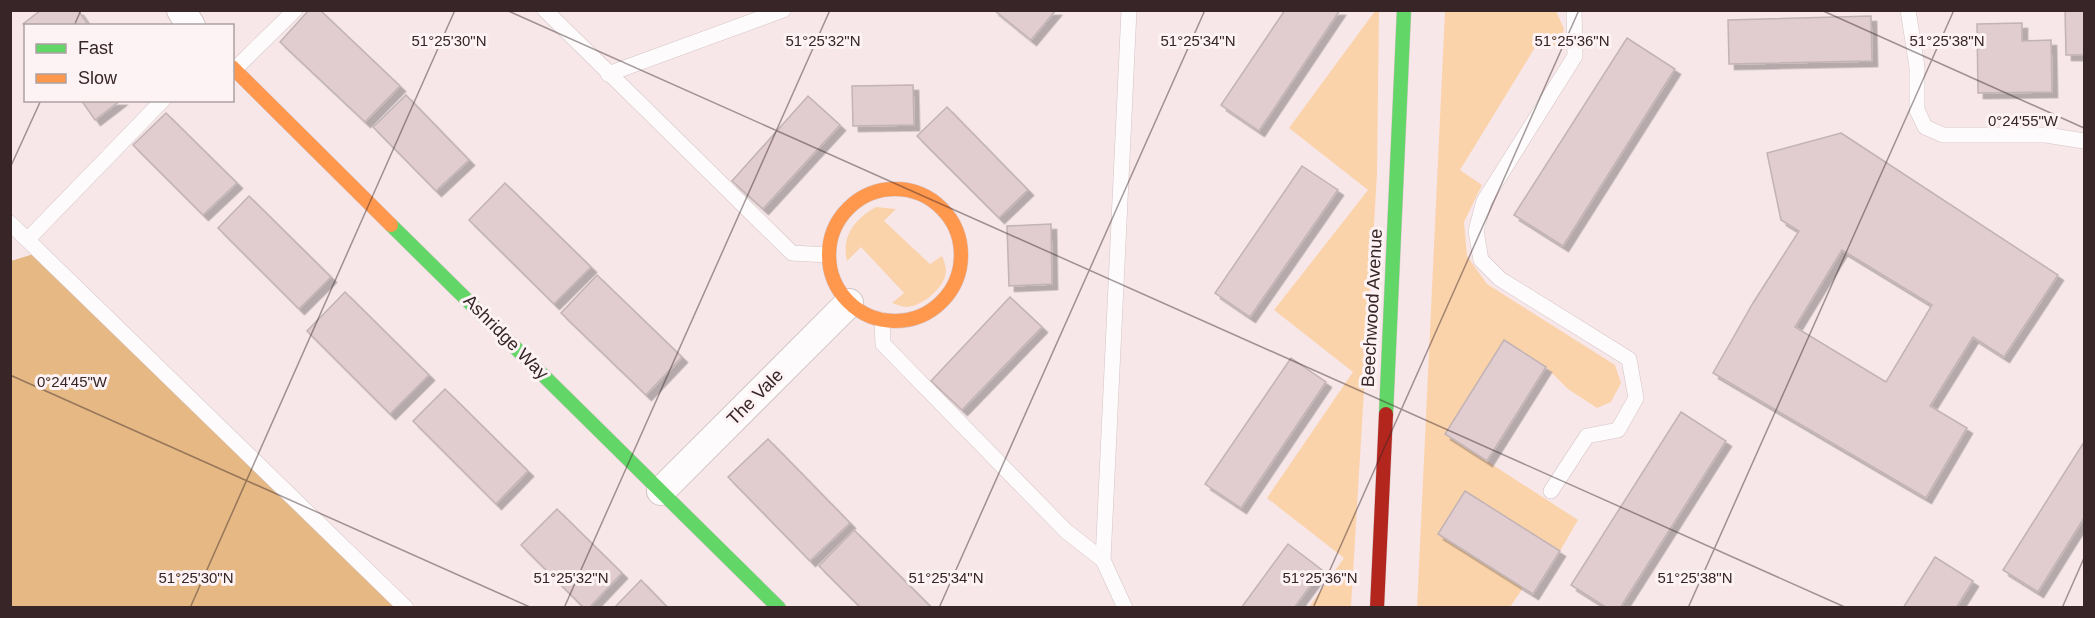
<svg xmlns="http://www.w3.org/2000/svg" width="2095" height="618" font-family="Arial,sans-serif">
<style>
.green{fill:#fbd3ab}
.forest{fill:#e5b884}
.building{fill:#e1cccf;stroke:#c2b3b4;stroke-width:1.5;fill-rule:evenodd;filter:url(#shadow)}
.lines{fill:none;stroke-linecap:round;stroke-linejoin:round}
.lane-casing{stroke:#d5c4c6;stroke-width:16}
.street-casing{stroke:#d5c4c6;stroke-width:30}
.fast-casing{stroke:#d5c4c6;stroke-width:15}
.slow-casing{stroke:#d5c4c6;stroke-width:15}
.jam-casing{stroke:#d5c4c6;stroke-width:15}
.lane{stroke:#fefbfc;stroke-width:15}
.street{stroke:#fefbfc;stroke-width:28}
.fast{stroke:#63d668;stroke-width:14}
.slow{stroke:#ff974d;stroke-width:14}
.jam{stroke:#b3261e;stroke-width:14}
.ticks{fill:none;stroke:#372527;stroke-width:1.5;stroke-opacity:0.45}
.labels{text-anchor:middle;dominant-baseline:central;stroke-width:6;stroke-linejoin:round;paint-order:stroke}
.street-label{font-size:18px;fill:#372527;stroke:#fdf3f4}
.ticks-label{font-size:15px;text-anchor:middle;fill:#372527;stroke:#fdf3f4;stroke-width:6;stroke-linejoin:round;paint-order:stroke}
</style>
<defs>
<filter id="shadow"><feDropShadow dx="5.5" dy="5.5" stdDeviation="0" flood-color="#0004"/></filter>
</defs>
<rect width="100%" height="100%" fill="#f7e7e9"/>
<g class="green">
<path d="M1375,11H1379L1377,174L1351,607H1309L1344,558L1267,498L1353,372L1274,310L1368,190L1289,128Z"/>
<path d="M1445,11H1556L1564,29L1559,49L1542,36L1460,170L1482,185L1464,222L1467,256L1487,284L1615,365L1621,383L1611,402L1597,408L1568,389L1546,367L1504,340L1445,434L1578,520L1560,551L1465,491L1438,534L1523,588L1510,607L1417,608Z"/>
<path d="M876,207L896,209L884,221L930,264L942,256C945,263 948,271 944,279C939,292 920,307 906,307C902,307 896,304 892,303L904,293L861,247L847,261C841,236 855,219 876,207Z"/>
</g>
<path class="forest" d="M40,252L406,608H11V261Z"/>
<g class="building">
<path d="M41,10H78L89,26H26V28L23,24Z"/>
<path d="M309,10H320L400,86L365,122L280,42Z"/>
<path d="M994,10H1056L1031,40Z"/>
<path d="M1285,10H1340L1259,131L1221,105Z"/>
<path d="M2065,10H2084V55H2066Z"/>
<path d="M1871,16L1872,61L1729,64L1728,20Z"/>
<path d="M2022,23V41L2051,40L2052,92L1978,93L1977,24Z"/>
<path d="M1627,38L1675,69L1563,246L1514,215Z"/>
<path d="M913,85L914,125L853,126L852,86Z"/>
<path d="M406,95L469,160L436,191L373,127Z"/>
<path d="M808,96L840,125L763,209L732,181Z"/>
<path d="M81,100H121L95,120Z"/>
<path d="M947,107L1028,190L999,218L917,136Z"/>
<path d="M166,113L237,183L203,215L133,145Z"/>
<path d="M1841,133L2058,275L2004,357L1973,337L1930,406L1967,428L1926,498L1713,373L1753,303L1799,231L1781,220L1767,153ZM1842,250L1932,305L1886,382L1795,327Z"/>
<path d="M1302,166L1338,190L1250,317L1215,293Z"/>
<path d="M505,183L591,267L554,304L469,220Z"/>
<path d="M249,196L331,277L299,309L218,228Z"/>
<path d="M1051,224L1052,284L1009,286L1007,226Z"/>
<path d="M597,275L682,357L646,395L561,313Z"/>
<path d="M345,292L429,375L390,414L307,331Z"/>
<path d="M1010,297L1042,327L962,410L931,381Z"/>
<path d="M1504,340L1546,367L1487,461L1445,434Z"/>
<path d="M1291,358L1326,382L1241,508L1205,484Z"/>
<path d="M445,389L528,471L496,504L413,421Z"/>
<path d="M1681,412L1726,441L1620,608H1607L1571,585Z"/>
<path d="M768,439L850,523L810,561L728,477Z"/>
<path d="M2084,442V518L2038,592L2003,570Z"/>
<path d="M1465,491L1560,551L1533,594L1438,534Z"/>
<path d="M557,509L622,573L589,608H584L521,545Z"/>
<path d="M854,530L932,608H861L819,566Z"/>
<path d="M1288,544L1322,570L1294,608H1241Z"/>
<path d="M1935,557L1973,581L1956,608H1903Z"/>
<path d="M641,580L668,608H614Z"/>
</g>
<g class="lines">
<defs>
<g id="lane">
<path d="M545,10L792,253L828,255"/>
<path d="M1908,10L1917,67V110L1925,127L1943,135H2046L2084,141"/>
<path d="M235,69L295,10"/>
<path d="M608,74L783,10"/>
<path d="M10,223L406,608"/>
<path d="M28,239L163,100"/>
<path d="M882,320L883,344L1066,531L1103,560"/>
<path d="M1551,491L1587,436L1618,430L1636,398L1629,359L1500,279L1481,260L1476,231L1484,201L1575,56L1574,10"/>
<path d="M1125,608L1103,560L1129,10"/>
</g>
<g id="street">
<path d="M181,10L191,26"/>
<path d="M661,491L849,303"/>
</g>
<g id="fast">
<path d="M391,225L779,608"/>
<path d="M1386,414L1404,10"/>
</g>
<g id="slow">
<path d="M232,67L391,225"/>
<circle cx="895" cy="255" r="66"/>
</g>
<path id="jam" d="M1377,608L1386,414"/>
</defs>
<use href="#lane" class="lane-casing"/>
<use href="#street" class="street-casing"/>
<use href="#fast" class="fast-casing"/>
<use href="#slow" class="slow-casing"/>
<use href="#jam" class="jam-casing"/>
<use href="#lane" class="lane"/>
<use href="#street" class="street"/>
<use href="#fast" class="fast"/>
<use href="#slow" class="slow"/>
<use href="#jam" class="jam"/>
</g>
<path class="ticks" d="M506,10L1847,608M1821,10L2084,128M74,26L81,10M10,168L41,100M10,375L532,608M190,608L455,10M564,608L830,10M939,608L1205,10M1313,608L1579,10M1688,608L1954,10M2062,608L2084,558"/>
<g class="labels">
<g class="street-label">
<text transform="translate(1372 308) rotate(-87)">Beechwood Avenue</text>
<text transform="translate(506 337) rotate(45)">Ashridge Way</text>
<text transform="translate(755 397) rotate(-45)">The Vale</text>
</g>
</g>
<g class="ticks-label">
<text x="1198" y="46">51°25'34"N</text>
<text x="1947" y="46">51°25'38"N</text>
<text x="449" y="46">51°25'30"N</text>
<text x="823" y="46">51°25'32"N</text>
<text x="1572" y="46">51°25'36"N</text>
<text x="2023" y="126">0°24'55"W</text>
<text x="72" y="387">0°24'45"W</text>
<text x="196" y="583">51°25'30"N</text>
<text x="571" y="583">51°25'32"N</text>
<text x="946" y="583">51°25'34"N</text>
<text x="1320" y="583">51°25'36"N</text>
<text x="1695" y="583">51°25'38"N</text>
</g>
<rect width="2095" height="618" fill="none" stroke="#372527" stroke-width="24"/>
<rect x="24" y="24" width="210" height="78" fill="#fdf3f4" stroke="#aea1a2" stroke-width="1.5"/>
<rect x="36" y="44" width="30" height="9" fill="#63d668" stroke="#aea1a2" stroke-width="1.5"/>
<text x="78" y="54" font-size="18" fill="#372527">Fast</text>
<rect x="36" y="74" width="30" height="9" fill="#ff974d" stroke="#aea1a2" stroke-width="1.5"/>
<text x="78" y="84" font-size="18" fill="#372527">Slow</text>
</svg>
